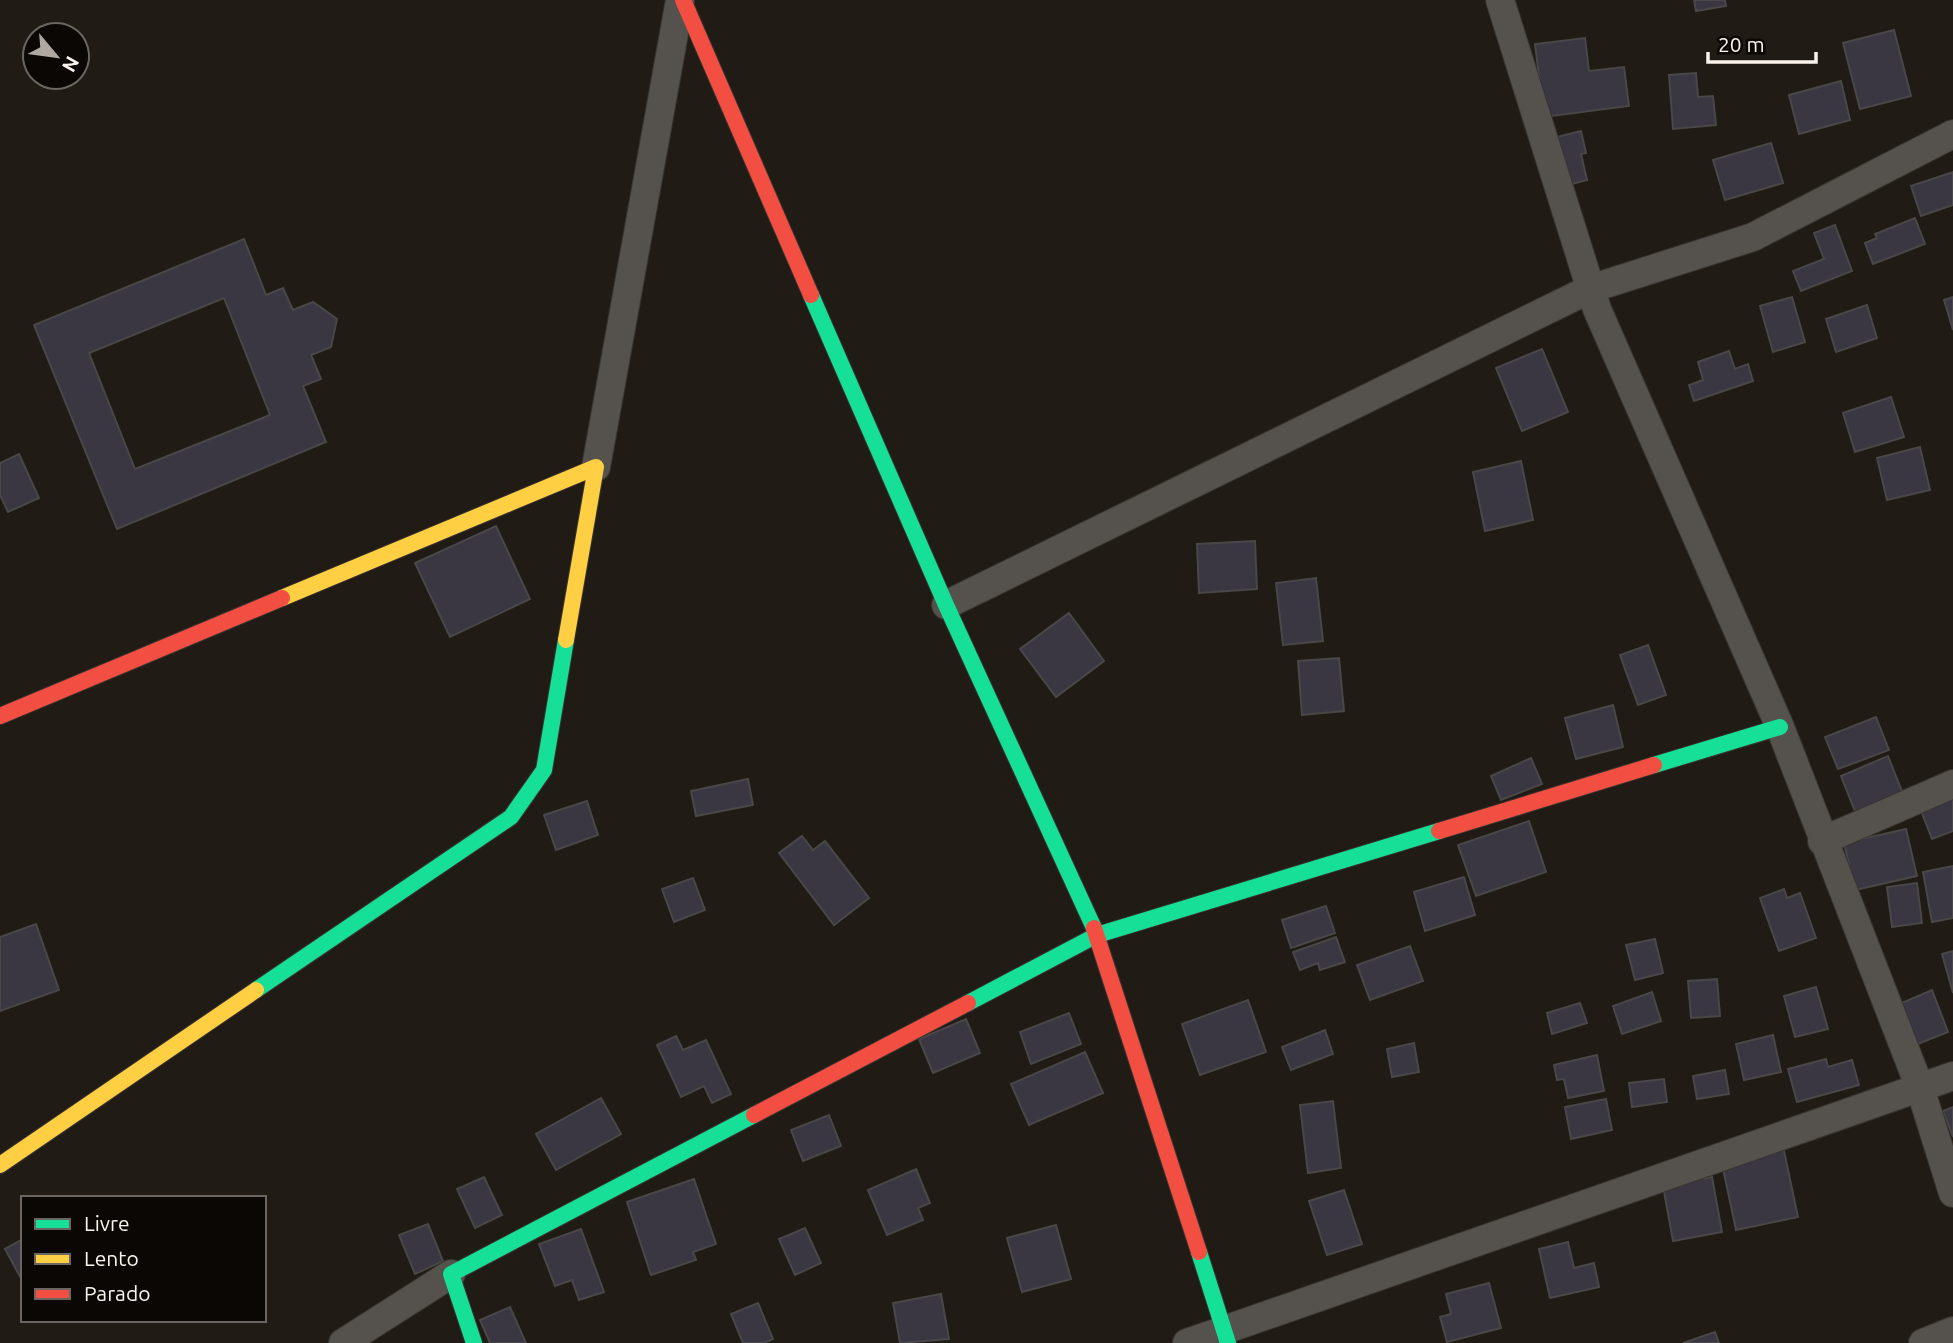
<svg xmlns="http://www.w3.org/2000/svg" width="1953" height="1343" font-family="Ubuntu,sans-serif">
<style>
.building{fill:#3a3742;stroke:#494747;stroke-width:2;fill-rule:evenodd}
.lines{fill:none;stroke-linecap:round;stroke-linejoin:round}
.street-casing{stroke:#393430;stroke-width:30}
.fast-casing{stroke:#393430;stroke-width:18}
.slow-casing{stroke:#393430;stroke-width:18}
.jam-casing{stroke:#393430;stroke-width:18}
.street{stroke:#55514c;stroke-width:28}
.fast{stroke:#16e098;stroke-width:16}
.slow{stroke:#ffcf43;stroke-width:16}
.jam{stroke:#f24e42;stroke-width:16}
</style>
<rect width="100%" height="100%" fill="#201b15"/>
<g class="building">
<path d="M1694,0H1725L1726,6L1696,11Z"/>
<path d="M1894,30L1911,96L1860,109L1843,43Z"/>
<path d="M1585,38L1589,71L1624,67L1629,106L1544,117L1535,44Z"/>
<path d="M1696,73L1698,97L1713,96L1716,125L1673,129L1669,75Z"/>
<path d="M1841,81L1850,120L1799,134L1789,95Z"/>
<path d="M1581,131L1586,153L1581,154L1587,180L1564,186L1553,138Z"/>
<path d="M1771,143L1783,183L1725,200L1713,160Z"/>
<path d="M1953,172V205L1921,216L1911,186Z"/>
<path d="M1915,218L1925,244L1873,264L1865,243L1877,238L1875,234Z"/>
<path d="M1835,225L1852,271L1801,291L1793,271L1824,259L1814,233Z"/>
<path d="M244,239L266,295L283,288L293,310L313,302L337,319L331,347L311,355L321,379L303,386L326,442L117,529L34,325ZM224,298L270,415L135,469L89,353Z"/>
<path d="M1792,297L1805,342L1773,352L1760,306Z"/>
<path d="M1953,297V330L1944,300Z"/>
<path d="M1867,305L1877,338L1836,352L1826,319Z"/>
<path d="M1542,349L1568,412L1522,431L1496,368Z"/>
<path d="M1729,351L1735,369L1748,364L1753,381L1694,401L1689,385L1703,380L1698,362Z"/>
<path d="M1891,397L1904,437L1855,452L1843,413Z"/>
<path d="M1920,447L1930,490L1887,500L1877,458Z"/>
<path d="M19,454L39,498L8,512L0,495V463Z"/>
<path d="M1521,461L1533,520L1485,531L1473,472Z"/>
<path d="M496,526L530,599L450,637L415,563Z"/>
<path d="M1255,541L1257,589L1199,593L1197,544Z"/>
<path d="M1316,578L1323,641L1283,645L1276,583Z"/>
<path d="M1069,613L1104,661L1056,697L1020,649Z"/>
<path d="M1648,645L1666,695L1638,705L1620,655Z"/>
<path d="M1339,658L1344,711L1302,715L1298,661Z"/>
<path d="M1613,705L1623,747L1576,759L1565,718Z"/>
<path d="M1876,717L1889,750L1838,769L1825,737Z"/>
<path d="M1888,756L1903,794L1856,814L1841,776Z"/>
<path d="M1531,758L1542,784L1501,800L1491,776Z"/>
<path d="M748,779L753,805L696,816L691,791Z"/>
<path d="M1953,795V831L1932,839L1920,808Z"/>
<path d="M587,801L598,835L556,850L544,815Z"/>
<path d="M1529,821L1546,872L1476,896L1458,845Z"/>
<path d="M1906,829L1917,876L1855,890L1844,843Z"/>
<path d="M802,836L813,850L825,841L869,898L834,925L779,853Z"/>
<path d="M1953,866V918L1932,922L1923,872Z"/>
<path d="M1464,877L1475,915L1425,931L1414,892Z"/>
<path d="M693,878L705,910L674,922L662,889Z"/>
<path d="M1917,883L1922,923L1892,927L1887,887Z"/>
<path d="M1784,889L1787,898L1800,893L1816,938L1779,951L1760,898Z"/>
<path d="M1326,906L1335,933L1291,948L1282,920Z"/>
<path d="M36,924L59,990L0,1011V937Z"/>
<path d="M1336,937L1345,962L1320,970L1318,963L1300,970L1293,952Z"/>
<path d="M1655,939L1663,973L1635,980L1626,945Z"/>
<path d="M1410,946L1423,981L1370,1000L1357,965Z"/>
<path d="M1953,951V993L1942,954Z"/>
<path d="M1717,979L1720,1016L1691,1018L1688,981Z"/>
<path d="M1816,987L1828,1029L1795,1037L1784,996Z"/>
<path d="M1932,990L1948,1032L1913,1046L1897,1005Z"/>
<path d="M1652,992L1661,1021L1622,1034L1613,1006Z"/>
<path d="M1248,1000L1266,1052L1200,1075L1182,1024Z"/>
<path d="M1580,1003L1587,1023L1552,1034L1547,1013Z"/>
<path d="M1069,1013L1081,1044L1031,1064L1020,1032Z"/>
<path d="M966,1019L980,1053L933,1073L919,1039Z"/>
<path d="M1325,1030L1333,1054L1291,1070L1282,1047Z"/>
<path d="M1773,1035L1781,1072L1744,1080L1736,1044Z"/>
<path d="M676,1036L683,1050L706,1040L731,1094L712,1103L704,1086L681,1097L657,1045Z"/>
<path d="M1414,1043L1419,1072L1392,1077L1387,1049Z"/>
<path d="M1085,1052L1103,1093L1029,1125L1011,1084Z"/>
<path d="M1597,1055L1604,1091L1568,1098L1564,1079L1557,1080L1554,1065Z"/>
<path d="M1826,1059L1828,1067L1852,1060L1859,1085L1797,1102L1788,1069Z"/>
<path d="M1725,1070L1729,1094L1697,1099L1693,1076Z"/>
<path d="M1664,1079L1667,1102L1632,1107L1629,1083Z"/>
<path d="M601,1098L621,1134L556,1170L536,1134Z"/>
<path d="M1606,1099L1612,1130L1571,1139L1565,1107Z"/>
<path d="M1333,1101L1341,1168L1308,1173L1300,1105Z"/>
<path d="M1953,1107V1137L1943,1111Z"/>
<path d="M829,1115L841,1146L803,1161L791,1130Z"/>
<path d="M1783,1146L1798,1217L1736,1230L1721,1159Z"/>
<path d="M916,1169L930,1203L918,1208L923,1220L887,1235L868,1190Z"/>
<path d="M484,1177L502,1215L475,1228L457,1189Z"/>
<path d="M1712,1177L1722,1232L1673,1241L1663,1186Z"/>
<path d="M694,1179L716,1244L693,1252L696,1260L651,1275L627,1202Z"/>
<path d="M1344,1190L1362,1244L1327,1255L1309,1201Z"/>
<path d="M428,1224L443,1261L415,1274L399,1235Z"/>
<path d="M1056,1225L1071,1279L1022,1292L1007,1238Z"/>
<path d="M805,1228L821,1263L795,1275L779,1239Z"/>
<path d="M581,1229L604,1292L579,1300L572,1280L555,1286L539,1244Z"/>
<path d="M23,1239V1282L5,1249Z"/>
<path d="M1568,1242L1574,1268L1594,1263L1599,1287L1550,1298L1539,1249Z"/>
<path d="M1489,1283L1501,1328L1447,1342L1440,1317L1451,1314L1446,1294Z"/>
<path d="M941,1294L949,1339L900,1343L893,1303Z"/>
<path d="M758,1303L773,1339L764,1343H743L731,1314Z"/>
<path d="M510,1307L526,1343H490L480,1320Z"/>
<path d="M1715,1332L1719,1343H1683Z"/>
</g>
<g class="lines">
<defs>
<g id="street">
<path d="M1500,0L1597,309L1780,727L1920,1088L1953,1193"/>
<path d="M596,467L680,0"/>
<path d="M946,605L1590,289L1753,237L1953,134"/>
<path d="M1822,841L1953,784"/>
<path d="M343,1343L451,1274"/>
<path d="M1187,1343L1953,1076"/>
<path d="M1923,1343L1953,1331"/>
</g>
<g id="fast">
<path d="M811,295L946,605L1094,928"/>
<path d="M1654,765L1780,727"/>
<path d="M256,990L511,817L544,770L566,640"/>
<path d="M968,1003L1097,935L1439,831"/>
<path d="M1199,1252L1228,1343"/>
<path d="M474,1343L451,1274L754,1115"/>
</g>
<g id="slow">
<path d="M282,598L596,467L566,640"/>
<path d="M0,1165L256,990"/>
</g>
<g id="jam">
<path d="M683,0L811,295"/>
<path d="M0,716L282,598"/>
<path d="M1439,831L1654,765"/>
<path d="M1094,928L1199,1252"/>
<path d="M754,1115L968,1003"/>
</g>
</defs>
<use href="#street" class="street-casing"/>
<use href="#fast" class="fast-casing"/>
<use href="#slow" class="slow-casing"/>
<use href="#jam" class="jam-casing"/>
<use href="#street" class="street"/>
<use href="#fast" class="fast"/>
<use href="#slow" class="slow"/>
<use href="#jam" class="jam"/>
</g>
<rect x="21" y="1196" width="245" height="126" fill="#0b0704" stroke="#6b6661" stroke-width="2"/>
<rect x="35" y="1219" width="35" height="10" fill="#16e098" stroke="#6b6661" stroke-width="2"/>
<text x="84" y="1231" font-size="21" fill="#faf4ec">Livre</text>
<rect x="35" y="1254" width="35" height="10" fill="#ffcf43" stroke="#6b6661" stroke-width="2"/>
<text x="84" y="1266" font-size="21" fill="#faf4ec">Lento</text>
<rect x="35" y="1289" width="35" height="10" fill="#f24e42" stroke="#6b6661" stroke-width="2"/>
<text x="84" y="1301" font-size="21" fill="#faf4ec">Parado</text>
<g transform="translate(56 56) rotate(119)"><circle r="33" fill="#0b0704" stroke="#6b6661" stroke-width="2"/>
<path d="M0-5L12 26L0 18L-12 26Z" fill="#aea8a1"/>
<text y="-10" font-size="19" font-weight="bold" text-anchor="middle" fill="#faf4ec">N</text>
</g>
<path d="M1708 52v10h108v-10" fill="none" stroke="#faf4ec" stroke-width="3.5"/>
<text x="1718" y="52" font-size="21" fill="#faf4ec" stroke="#0b0704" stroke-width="5" paint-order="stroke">20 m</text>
</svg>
